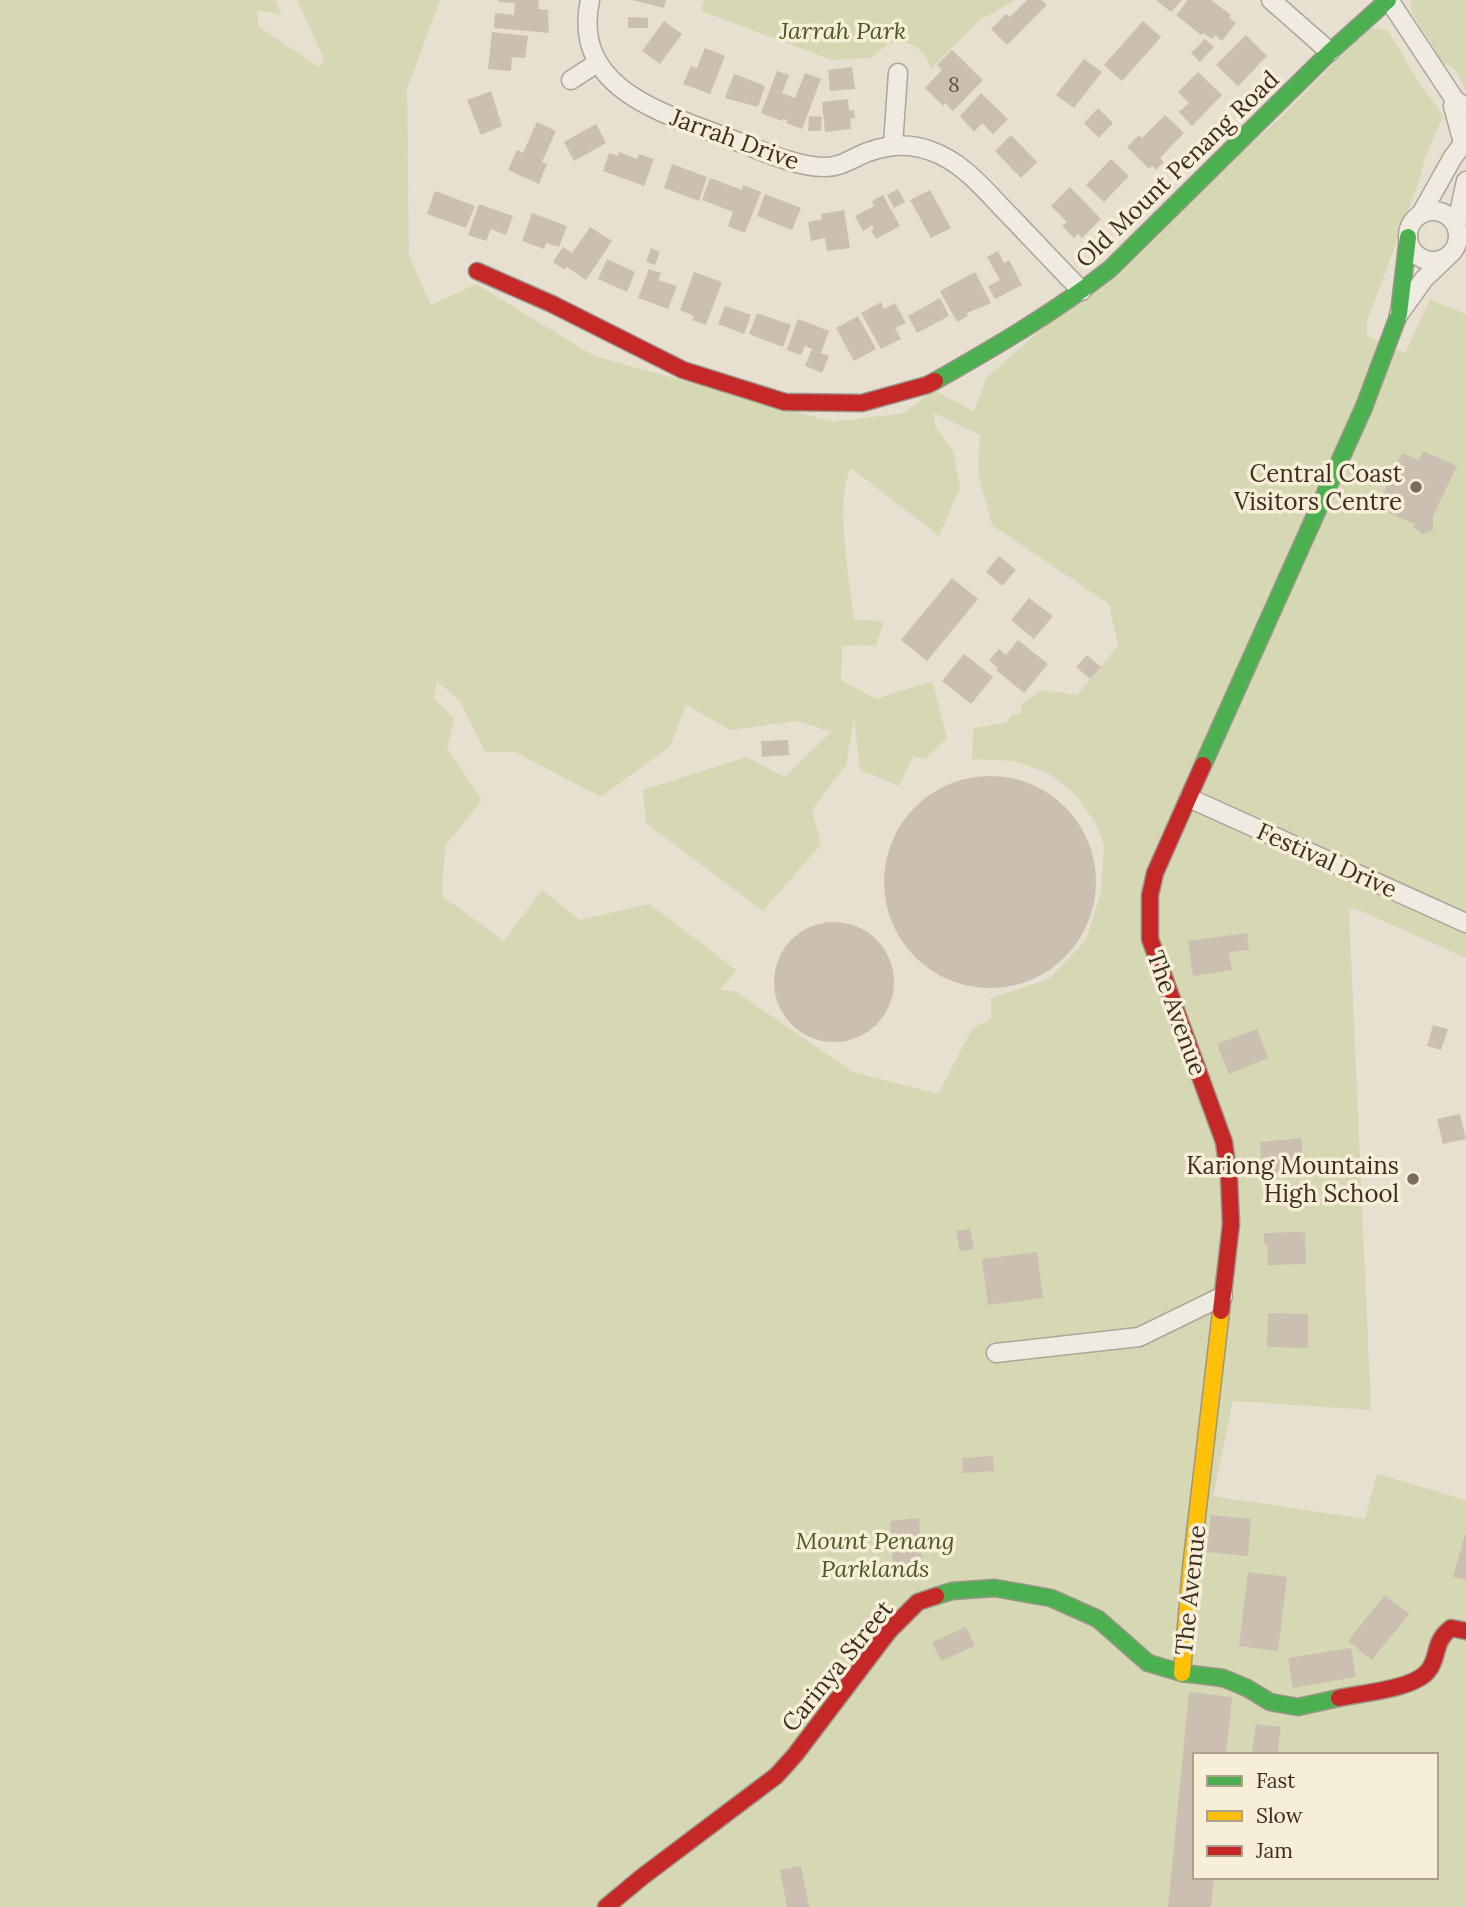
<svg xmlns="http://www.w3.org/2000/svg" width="1466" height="1907" font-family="Lora,serif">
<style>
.green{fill:#d6d7b3;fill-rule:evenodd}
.building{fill:#cbbfb2}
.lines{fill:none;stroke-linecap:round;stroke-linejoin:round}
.street-casing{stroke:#ada599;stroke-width:21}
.fast-casing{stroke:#9c958a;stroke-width:19}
.slow-casing{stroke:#9c958a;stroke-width:19}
.jam-casing{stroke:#9c958a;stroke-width:19}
.street{stroke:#efebe3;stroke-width:18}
.fast{stroke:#4caf50;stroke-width:16}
.slow{stroke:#ffc107;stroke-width:16}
.jam{stroke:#c62828;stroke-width:16}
.poi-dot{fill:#786c5e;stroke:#f7eed8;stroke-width:2.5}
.labels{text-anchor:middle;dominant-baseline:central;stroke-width:7;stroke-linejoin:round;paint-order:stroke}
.number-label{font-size:21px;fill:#605244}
.park-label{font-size:24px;font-style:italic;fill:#4d5a26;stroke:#f7eed8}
.street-label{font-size:24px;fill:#3d2e20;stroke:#f7eed8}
.poi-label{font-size:24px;fill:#3d2e20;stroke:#f7eed8;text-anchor:end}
</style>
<rect width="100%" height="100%" fill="#e7e0d1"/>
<g class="green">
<path d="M0,0H276L281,15L257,10L258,26L319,67L324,59L297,0H440L407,89L409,256L431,305L476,284L594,356L833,422L904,413L934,390L974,412L986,378L1278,120L1370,27L1388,31L1417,79L1443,116L1425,158L1420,178L1367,322V336L1405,353L1430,300L1466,314V958L1359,910L1349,909L1371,1410L1233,1401L1213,1496L1365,1519L1377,1474L1466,1500V1907H0ZM934,413L980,435L978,473L992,525L1109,604L1118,646L1077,695L1042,690L1021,704V713L1011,715L1006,723L973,728L972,759L1015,761L1048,773L1076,795L1096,824L1104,845L1101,891L1086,940L1049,979L991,998V1018L972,1029L938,1094L853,1072L735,991L720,990L736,970L649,904L580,920L542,890L504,941L442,896L445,846L482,800L447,748L454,719L434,698L437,681L460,701L485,752H515L601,797L670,746L686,705L730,730L798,721L831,732L785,777L746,757L643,790L646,823L763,911L821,844L812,810L846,765L854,719L860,770L899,786L913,756L925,759L947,738L932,681L876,699L841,680L842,646L876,645L884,621L854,620C850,582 834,500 851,468L939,536L960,487L953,450L935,427ZM1195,1755H1436V1877H1195Z"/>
<path d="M704,0H1015L980,20L931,69L925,56L918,48L908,43H889L871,58L832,60L701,11Z"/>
<path d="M1411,0H1466V92L1456,70L1443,63L1411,11Z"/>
</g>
<g class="building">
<path d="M499,0H539L538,9L548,10L549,33L494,28L495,13L514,15L515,3L499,2Z"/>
<path d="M632,0H666L664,8Z"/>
<path d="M1027,0H1042L1047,5L1007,45L991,29L1006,14L1010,17Z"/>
<path d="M1156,0H1182L1171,12Z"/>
<path d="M1188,0H1211L1231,15L1229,18L1236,23L1222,41L1215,35L1212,39L1203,33L1201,35L1176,15Z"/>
<path d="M628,17L648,18V28H628Z"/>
<path d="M664,21L682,34L660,64L642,51Z"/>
<path d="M1143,21L1161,37L1122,81L1104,65Z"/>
<path d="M492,32L528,36L525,58L512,57L511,71L488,69Z"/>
<path d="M1246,35L1267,56L1238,86L1216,65Z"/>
<path d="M1205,39L1214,47L1200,62L1191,53Z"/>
<path d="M705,48L725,56L710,94L683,84L691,66L697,68Z"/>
<path d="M952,50L983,80L953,111L945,103L943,106L925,88L942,70L937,65Z"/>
<path d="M1084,59L1102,72L1074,108L1056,95Z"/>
<path d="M852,67L855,89L830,91L828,70Z"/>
<path d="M777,71L789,75L782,93L795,98L805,73L821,79L802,129L786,123L787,120L783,119L782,121L761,113Z"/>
<path d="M1198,72L1222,95L1192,126L1179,112L1189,103L1178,92Z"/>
<path d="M734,74L765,86L758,107L725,98Z"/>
<path d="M491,91L502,126L481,135L467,100Z"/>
<path d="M981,93L1008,119L993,134L982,123L974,132L960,116Z"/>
<path d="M848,99L849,111L854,110L855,118L850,119L851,129L825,132L822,102Z"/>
<path d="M1098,108L1113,123L1099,138L1084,123Z"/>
<path d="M1165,115L1184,133L1160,158L1164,162L1156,170L1152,166L1149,169L1127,147L1139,135L1142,138Z"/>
<path d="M809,116L822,117L821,131H808Z"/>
<path d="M537,122L556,131L542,162L547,164L539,184L508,170L517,150L523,153Z"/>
<path d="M596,124L606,143L574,161L564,142Z"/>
<path d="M1011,135L1037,162L1021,178L995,151Z"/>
<path d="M619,152L637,159L639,154L654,159L644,186L603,171L609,153L618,156Z"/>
<path d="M1111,159L1129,176L1104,202L1086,185Z"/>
<path d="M672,164L707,177L699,201L664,188Z"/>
<path d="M710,178L742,190L743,185L761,192L745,233L728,226L733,212L702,200Z"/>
<path d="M1070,187L1101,219L1082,238L1078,234L1074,238L1062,226L1067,222L1051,206Z"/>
<path d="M898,189L905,202L894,208L887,195Z"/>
<path d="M930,190L951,228L931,238L910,200Z"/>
<path d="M435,191L475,206L466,228L427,214Z"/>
<path d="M765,194L801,208L792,230L757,216Z"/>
<path d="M883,195L900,226L876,239L871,230L874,229L872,225L863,231L855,216L874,206L872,201Z"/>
<path d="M479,204L513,216L506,235L491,229L486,241L468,235Z"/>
<path d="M844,210L850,248L827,251L825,238L811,241L808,222L822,219L821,214Z"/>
<path d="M532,213L567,226L559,247L546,243L544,249L522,241Z"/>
<path d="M590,227L612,241L586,280L567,267L565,270L553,262L563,247L572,253Z"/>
<path d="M651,248L660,252L655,265L646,262Z"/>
<path d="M998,251L1004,263L1009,260L1022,285L995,299L988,286L1000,280L987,257Z"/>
<path d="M607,259L635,272L627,292L598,279Z"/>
<path d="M649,269L661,273L658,280L677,286L668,309L638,298Z"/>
<path d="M694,272L722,282L706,325L692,320L694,316L680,310Z"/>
<path d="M975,272L991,303L967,313L968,316L957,322L940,291Z"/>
<path d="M940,298L949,316L917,333L908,316Z"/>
<path d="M881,302L884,309L895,303L906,323L895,328L901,339L881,349L861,313Z"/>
<path d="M725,306L751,315L744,334L718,324Z"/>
<path d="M757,313L791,325L783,347L749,334Z"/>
<path d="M858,316L876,349L854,361L836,328Z"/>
<path d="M798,319L829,331L821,353L829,356L822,373L805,366L812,349L805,346L801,355L787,350Z"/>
<path d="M1423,451L1457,466L1433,516V530L1423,534L1413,527L1415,524L1376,508L1402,453L1419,460Z"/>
<path d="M999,556L1016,570L1002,586L986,572Z"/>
<path d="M952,578L978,599L927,661L901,640Z"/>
<path d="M1029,598L1053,616L1034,639L1011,620Z"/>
<path d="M1018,640L1048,664L1024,693L996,670L998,668L989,660L999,649L1006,655Z"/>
<path d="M964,654L993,677L971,704L942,681Z"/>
<path d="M1087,655L1101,667L1090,679L1076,667Z"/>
<path d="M788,740L789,755L762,757L761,741Z"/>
<circle cx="990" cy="882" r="106"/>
<circle cx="834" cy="982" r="60"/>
<path d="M1247,933L1249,950L1229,952L1232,970L1193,976L1188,941Z"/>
<path d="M1433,1025L1448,1029L1441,1050L1427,1046Z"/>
<path d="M1257,1029L1268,1058L1229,1074L1217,1044Z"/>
<path d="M1460,1114L1466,1139L1443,1144L1437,1119Z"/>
<path d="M1301,1138L1304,1172L1263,1175L1260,1142Z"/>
<path d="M970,1229L974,1249L960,1252L956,1231Z"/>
<path d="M1300,1232L1305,1233L1306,1264L1268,1265L1267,1244L1264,1245V1233Z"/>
<path d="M1037,1252L1043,1298L988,1305L982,1259Z"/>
<path d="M1268,1313L1308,1314V1348L1267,1347Z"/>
<path d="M993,1456L994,1471L963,1473L962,1458Z"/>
<path d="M1211,1515L1251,1519L1248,1556L1207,1552Z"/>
<path d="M919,1518L923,1576L894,1578L890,1521Z"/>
<path d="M1465,1535H1466V1580L1453,1577Z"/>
<path d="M1248,1572L1287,1577L1278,1651L1239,1646Z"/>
<path d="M1385,1595L1409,1614L1372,1660L1348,1641Z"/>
<path d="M966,1627L975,1646L941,1661L932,1642Z"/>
<path d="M1351,1648L1356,1677L1293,1688L1288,1658Z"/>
<path d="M1189,1692L1232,1697L1226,1755H1195V1877H1214L1211,1907H1168Z"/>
<path d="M1256,1724L1281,1727L1277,1755L1252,1752Z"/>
<path d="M801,1866L809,1907H787L780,1870Z"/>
</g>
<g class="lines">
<defs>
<g id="street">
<path d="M590,0C571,89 663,113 728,138C759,149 791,166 824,167C840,168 854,157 868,152C890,144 910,143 931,151C964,162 988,194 1012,218C1035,242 1058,267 1082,291"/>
<path d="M1271,0L1330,52"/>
<path d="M1389,0L1455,100L1466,108"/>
<path d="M571,80L597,63"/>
<path d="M1455,100L1453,106L1463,143"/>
<path d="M893,145L898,73"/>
<circle cx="1433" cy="236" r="25"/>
<path d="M1421,214L1453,157L1466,140"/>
<path d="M1456,226L1466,181"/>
<path d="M1399,314L1424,279L1446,258"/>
<path d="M1189,798L1466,923"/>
<path d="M996,1353L1139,1337L1223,1296"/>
</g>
<g id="fast">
<path d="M935,381C995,347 1055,312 1110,269L1330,52L1388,0"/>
<path d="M1203,765L1364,407L1399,314L1408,237"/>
<path d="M936,1596L952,1591L995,1588L1051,1598L1098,1619L1148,1663L1182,1673L1223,1678L1247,1688L1270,1702L1298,1707L1339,1698"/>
</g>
<path id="slow" d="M1182,1673L1191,1568L1221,1311"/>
<g id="jam">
<path d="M477,271L552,304L683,370L785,402L862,403L927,385L935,381"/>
<path d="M1203,765L1155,873L1150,895V939L1224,1142L1229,1178L1231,1224L1221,1311"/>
<path d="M1339,1698C1362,1693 1414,1689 1428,1671C1440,1656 1432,1643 1451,1628L1466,1631"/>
<path d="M606,1907L642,1877L776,1776L795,1755L889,1631L918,1602L936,1596"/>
</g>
</defs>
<use href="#street" class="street-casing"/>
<use href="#fast" class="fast-casing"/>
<use href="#slow" class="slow-casing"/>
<use href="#jam" class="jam-casing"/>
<use href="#street" class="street"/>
<use href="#fast" class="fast"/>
<use href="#slow" class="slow"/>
<use href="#jam" class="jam"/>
</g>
<g class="poi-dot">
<circle cx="1416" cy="487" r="7"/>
<circle cx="1413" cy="1179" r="7"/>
</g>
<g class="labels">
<g class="number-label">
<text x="954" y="84">8</text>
</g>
<g class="park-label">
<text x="843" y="30">Jarrah Park</text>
<text x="875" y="1540">Mount Penang<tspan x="875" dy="28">Parklands</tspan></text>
</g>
<g class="street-label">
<text transform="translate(735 139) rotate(20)">Jarrah Drive</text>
<text transform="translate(1177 169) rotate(-44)">Old Mount Penang Road</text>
<text transform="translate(1327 860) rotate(24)">Festival Drive</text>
<text transform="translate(1177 1013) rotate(70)">The Avenue</text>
<text transform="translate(1190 1590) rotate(-84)">The Avenue</text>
<text transform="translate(837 1666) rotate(-51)">Carinya Street</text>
</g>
<g class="poi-label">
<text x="1402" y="473">Central Coast<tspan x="1402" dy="28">Visitors Centre</tspan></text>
<text x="1399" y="1165">Kariong Mountains<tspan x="1399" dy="28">High School</tspan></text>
</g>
</g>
<rect x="1193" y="1753" width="245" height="126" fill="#f7eed8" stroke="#ada18e" stroke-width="2"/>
<rect x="1207" y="1776" width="35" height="10" fill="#4caf50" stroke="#ada18e" stroke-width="2"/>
<text x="1256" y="1788" font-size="21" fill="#3d2e20">Fast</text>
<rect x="1207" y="1811" width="35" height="10" fill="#ffc107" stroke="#ada18e" stroke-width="2"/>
<text x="1256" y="1823" font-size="21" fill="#3d2e20">Slow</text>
<rect x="1207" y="1846" width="35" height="10" fill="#c62828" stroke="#ada18e" stroke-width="2"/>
<text x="1256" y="1858" font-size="21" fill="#3d2e20">Jam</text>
</svg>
